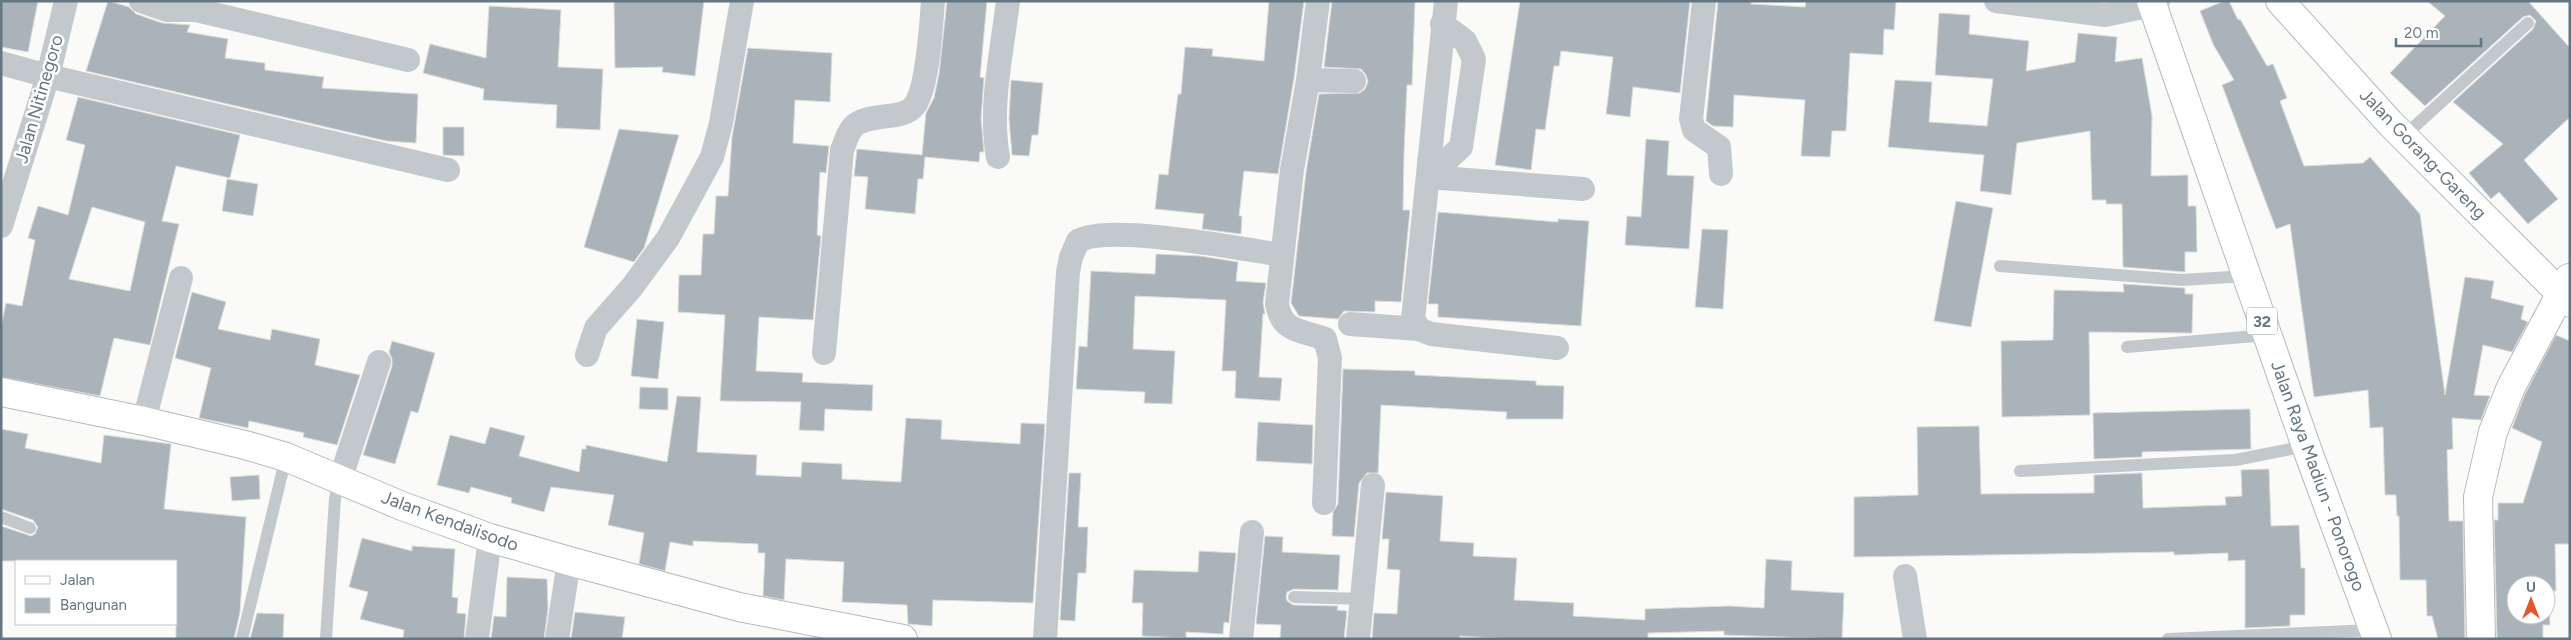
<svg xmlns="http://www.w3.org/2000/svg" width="2571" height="640" font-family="Figtree,sans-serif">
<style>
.building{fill:#aab3b9;stroke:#dcdcda;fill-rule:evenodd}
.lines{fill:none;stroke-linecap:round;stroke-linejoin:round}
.secondary-casing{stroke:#b3babf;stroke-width:30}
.highway-casing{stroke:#b4b9bd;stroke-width:30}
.lane{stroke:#c3c8cc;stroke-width:12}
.street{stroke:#c3c8cc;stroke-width:24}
.secondary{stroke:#fff;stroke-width:28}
.highway{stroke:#fff;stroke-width:28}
.labels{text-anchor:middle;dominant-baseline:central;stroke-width:5;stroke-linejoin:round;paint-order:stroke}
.shield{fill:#fff;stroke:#939fa8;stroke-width:1}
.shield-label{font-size:16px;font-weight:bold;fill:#657683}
.street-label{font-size:18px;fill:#657683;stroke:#fff}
</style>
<rect width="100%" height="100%" fill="#fafaf8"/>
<g class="building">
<path d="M1,1H38L28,52L1,47Z"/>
<path d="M108,1L129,7L136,14L162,23L190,25L187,32L228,39L225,58L265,63V70L324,77L322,88L418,94L416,143L386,141L86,71Z"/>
<path d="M614,1H704L695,76L662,72L663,67L615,68Z"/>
<path d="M947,1H987L980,77L984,78L981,118L984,152H980L979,162L925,157L923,179H918L915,214L865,209L868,177L854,176L857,149L922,155L926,113L934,98L939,74Z"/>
<path d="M1269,1H1304L1294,78L1278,174L1244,171L1239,216H1242L1241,234L1202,229L1204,214L1155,209L1159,174L1168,175L1178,94H1181L1185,47L1213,49L1212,56L1264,61Z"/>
<path d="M1332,1H1415L1412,85H1407L1404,153L1403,210H1410L1401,302L1375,301V312L1344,311L1338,319L1299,316L1291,303L1306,172L1319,94L1360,93L1365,89L1368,82L1366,75L1361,69L1324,67Z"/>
<path d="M1520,1H1690L1680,93L1633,87L1630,117L1606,114L1613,57L1561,51L1559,66H1554L1545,130L1536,129L1531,170L1495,165Z"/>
<path d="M1718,1H1751V4L1805,7L1806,1H1896L1894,30L1884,29L1883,55L1850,53L1846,131H1832L1830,157L1801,156L1805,100L1734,95L1733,127L1713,126L1706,121Z"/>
<path d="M2224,1H2229L2238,20L2240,19L2267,66L2273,64L2287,98L2280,101L2304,166L2363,163L2370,157L2420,214L2445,395L2465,277L2494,281L2491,298L2524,306L2521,319L2528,322L2512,352L2483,345L2474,395L2490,396L2481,420L2452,418L2453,449L2447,450L2449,521H2463L2465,639H2438L2432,616H2427L2426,580H2400L2399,516H2397L2396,495H2385L2383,427L2370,428L2368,390L2314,397L2290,224L2276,229L2222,85L2234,80L2213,44L2200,11Z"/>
<path d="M2427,1H2528L2570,48V117L2524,160L2558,199L2528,224L2499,192L2491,199L2469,173L2503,144L2453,102L2533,29L2536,21L2530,15L2523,17L2425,106L2390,73L2445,16Z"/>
<path d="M489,6L561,10L558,67L603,69L600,130L556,128L557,105L483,100L484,89L423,73L430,44L486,58Z"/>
<path d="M1939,13L1970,15L1969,34L2029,41L2026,71L2075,62L2078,33L2117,37L2115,62L2142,58L2152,116L2151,176L2188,175V206H2196L2197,252H2185V272L2123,267L2122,204H2106V200H2092L2090,131L2017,143L2011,195L1980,191L1984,155L1888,147L1895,80L1932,82L1929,122L1987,126L1993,79L1935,75Z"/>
<path d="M748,48L832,53L830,102L795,100L793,143L829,146L826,173L820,172L817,235L821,236L813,320L759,317L756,371L803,373L802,382L873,385L872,411L825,409L824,431L799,430L801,402L720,401L725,315L678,312L679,275H701L703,234H714L716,196H728L732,137Z"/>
<path d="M1011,80L1043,83L1038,135H1032L1029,156L1012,155L1009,119Z"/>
<path d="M78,97L240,135L230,178L176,166L162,221L179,224L150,345L114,338L100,396L1,377V327L6,303L22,306L35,240L28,238L38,206L68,215L85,145L66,140ZM92,207L145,222L130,291L69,279Z"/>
<path d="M443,127H464V156L443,155Z"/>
<path d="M619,129L679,135L644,248L634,262L584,247Z"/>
<path d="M1646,139L1669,141L1667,175L1694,176L1689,249L1625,245L1627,216L1641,217Z"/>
<path d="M227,179L258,184L253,216L222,211Z"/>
<path d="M1956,201L1993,208L1971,327L1934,321Z"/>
<path d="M1438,212L1558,222V219L1589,221L1581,326L1438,317V304H1428Z"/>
<path d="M1702,229L1728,230L1723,309L1695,307Z"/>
<path d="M1156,254L1200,256L1238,262L1236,281L1266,283L1263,303L1265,314H1263L1259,377L1282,378L1280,401L1235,398L1236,371H1222L1226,300L1135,296L1133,349L1175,351L1172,404L1144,403L1145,392L1076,389L1079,346L1087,347L1091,271L1155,274Z"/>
<path d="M2123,284L2185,288V294H2193L2192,333L2089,332L2090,415L2002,417L2001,341L2053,340L2054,290L2124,292Z"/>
<path d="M192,292L226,302L218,329L270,340L272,329L320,339L315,365L360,375L337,445L303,437L304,433L249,421L248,428L199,418L211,368L175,358Z"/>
<path d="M637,319L664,322L658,379L631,376Z"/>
<path d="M2556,335L2570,341V544H2555L2556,591H2549L2550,625H2543V639H2497L2494,520H2498V503H2523L2542,442L2512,428L2525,394ZM2516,585H2546V615H2516Z"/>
<path d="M392,341L435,353L418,413L411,411L395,464L363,455L392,366V359L389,352Z"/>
<path d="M1343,369L1415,371V375L1536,381V385L1564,386L1563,419H1506L1507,412L1381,405L1378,473H1367L1359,483L1354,537L1332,536L1333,512L1338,504Z"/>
<path d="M640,387L668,388V410L639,409Z"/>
<path d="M677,396L701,397L697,452L757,455L756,475L801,477L802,462L842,464V479L901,482L906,418L942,420L941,439L1020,444L1021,423L1045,424L1033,603L933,600L932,626L908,624L907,605L842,602L844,562L786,559L784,600L763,596L765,553H758V544L693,541V546L670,542L665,571L639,564L644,533L608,525L614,495L551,487L544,512L511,503L512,498L471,487L469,493L437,485L450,435L485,444L490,427L525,436L519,456L579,472L582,449H586V445L667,462Z"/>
<path d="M2250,409L2251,449L2142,452V457L2094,459L2093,413Z"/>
<path d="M1258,422L1313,425L1312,464L1256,461Z"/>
<path d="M1979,426L1981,494L2094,493V475L2142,473L2143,508L2226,505L2225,497L2242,496L2241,470L2269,469L2271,526L2299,525L2301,568H2305V615H2290V626L2245,628V560L2228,561V553L2174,555V552L1854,557V497L1918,495L1917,427Z"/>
<path d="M1,429L28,434L25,448L101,463L104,435L171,444L164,509L246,517L240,612L234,639H176V561H1V526L31,536L35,534L38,527L33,520L1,509Z"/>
<path d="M1069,473H1081L1078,527H1088L1086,573H1078L1075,621L1060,620Z"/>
<path d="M259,475L260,499L232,501L230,477Z"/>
<path d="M1386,492L1443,496L1440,541L1474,543L1473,556L1517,558L1514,600L1574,603L1573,616L1645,620V609L1729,606L1764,608L1766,559L1792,561L1791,590L1844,593L1842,639L1724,635V631L1648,633V639H1510L1460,636V639H1372L1374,613L1397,614L1400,570L1387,569L1389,539H1382Z"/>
<path d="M1265,536L1283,537L1282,552L1340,555L1338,590L1294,589L1287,592L1286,597L1287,601L1293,605L1338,606L1337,610L1347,611L1344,639H1280L1281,625L1256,624Z"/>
<path d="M362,538L412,551V546L455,549L452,597L458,598L457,613L466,614L464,639H403L404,630L360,619L368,592L349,587Z"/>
<path d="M1199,551L1236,553L1229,623L1224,622L1223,634L1186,632V638L1142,636L1143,603H1132L1134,570L1198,572Z"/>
<path d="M507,577L547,579L548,609L544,639H491L494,616L506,617Z"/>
<path d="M575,612L625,617L622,639H571Z"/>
<path d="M257,613L284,614L283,639H250Z"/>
</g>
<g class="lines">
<defs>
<g id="secondary">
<path d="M2280,1L2390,123L2570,303"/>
<path d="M1,392L144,421L245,445L286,457L402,506L490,538L569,561L739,607L903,639"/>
<path d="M2481,639L2478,497L2493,432L2511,387L2569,278"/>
</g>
<path id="highway" d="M2151,1L2306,446L2377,639"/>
</defs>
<use href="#secondary" class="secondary-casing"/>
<use href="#highway" class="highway-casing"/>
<g class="lane">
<path d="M2404,136L2528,23"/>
<path d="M2000,266L2182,280L2247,276"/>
<path d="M2127,347L2267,335"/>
<path d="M2020,471L2235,460L2306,446"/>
<path d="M1,517L30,528"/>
<path d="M1294,597L1364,599"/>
<path d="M242,639L286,457"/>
<path d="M326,639L335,498L340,480"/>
<path d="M2168,639L2374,630"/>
</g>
<g class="street">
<path d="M141,1L167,10H196L408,60"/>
<path d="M1318,1L1308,80L1292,170L1277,304C1282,333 1302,330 1325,339L1330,358L1324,503"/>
<path d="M1446,1L1413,319L1419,329L1431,334L1557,348"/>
<path d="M1704,1L1691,119L1694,130L1719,147L1721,174"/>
<path d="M1996,1L2105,15L2152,5L2158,1"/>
<path d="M1,63L48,76L448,170"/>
<path d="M1308,80L1354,81"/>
<path d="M998,157C989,107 1002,52 1008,1"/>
<path d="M1429,162L1448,159L1461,147L1474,59L1465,41L1442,24"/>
<path d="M1428,177L1583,189"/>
<path d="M1,226L48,76L66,1"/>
<path d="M1350,324L1419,329"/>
<path d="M824,353L842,150C845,143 848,131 854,126C869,112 903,121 914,106C928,89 931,25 933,1"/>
<path d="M587,355L596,328L632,287L668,238L712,157L721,123L742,1"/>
<path d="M144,421L181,278"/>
<path d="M340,480L379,362"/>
<path d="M1905,576L1915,639"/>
<path d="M477,639L490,538"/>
<path d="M557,639L569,561"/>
<path d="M1045,639L1068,272L1071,257L1078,241C1109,223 1241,249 1282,255"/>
<path d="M1241,639L1252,532"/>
<path d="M1358,639L1373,485"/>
</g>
<use href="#secondary" class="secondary"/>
<use href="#highway" class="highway"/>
</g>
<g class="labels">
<rect class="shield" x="2247" y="307.5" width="30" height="27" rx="4"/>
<g class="shield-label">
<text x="2262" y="321">32</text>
</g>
<g class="street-label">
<text transform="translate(39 99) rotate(-74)">Jalan Nitinegoro</text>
<text transform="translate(2423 154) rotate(46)">Jalan Gorang-Gareng</text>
<text transform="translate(2318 476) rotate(70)">Jalan Raya Madiun - Ponorogo</text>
<text transform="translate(450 521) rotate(20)">Jalan Kendalisodo</text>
</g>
</g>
<rect width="2571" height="640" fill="none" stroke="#657683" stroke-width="5"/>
<rect x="15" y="560" width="162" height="65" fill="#ffffff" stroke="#c1c8cd"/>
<rect x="25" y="576" width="25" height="8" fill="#ffffff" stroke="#c1c8cd"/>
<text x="60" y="585" font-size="15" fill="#657683">Jalan</text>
<rect x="25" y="598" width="25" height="15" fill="#aab3b9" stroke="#c1c8cd"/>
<text x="60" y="610" font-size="15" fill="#657683">Bangunan</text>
<g transform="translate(2531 600)"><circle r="24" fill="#ffffff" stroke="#c1c8cd"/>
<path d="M0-4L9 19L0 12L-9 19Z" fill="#e4572e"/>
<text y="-8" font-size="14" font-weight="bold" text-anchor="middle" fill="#657683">U</text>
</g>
<path d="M2396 38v8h85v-8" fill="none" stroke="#657683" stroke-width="2.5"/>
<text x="2404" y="38" font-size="15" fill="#657683" stroke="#ffffff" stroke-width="4" paint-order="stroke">20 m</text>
</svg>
